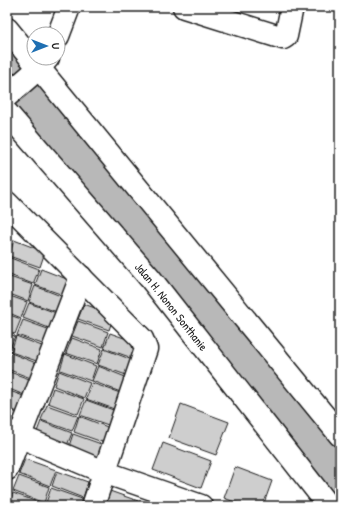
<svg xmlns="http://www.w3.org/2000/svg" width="347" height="513" font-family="'Patrick Hand',sans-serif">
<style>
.water{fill:#b8b8b8;stroke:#7a7a7a}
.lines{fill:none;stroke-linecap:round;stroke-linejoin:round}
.river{stroke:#b8b8b8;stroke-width:39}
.building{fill:#cecece;stroke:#1c1c1c}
.minor-casing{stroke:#1c1c1c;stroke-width:25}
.minor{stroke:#fff;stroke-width:22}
.labels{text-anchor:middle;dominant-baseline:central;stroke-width:3;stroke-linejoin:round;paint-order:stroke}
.street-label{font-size:12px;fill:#1c1c1c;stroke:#fff}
</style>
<rect width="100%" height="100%" fill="#fff"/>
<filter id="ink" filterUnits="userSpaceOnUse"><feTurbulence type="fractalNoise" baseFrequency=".025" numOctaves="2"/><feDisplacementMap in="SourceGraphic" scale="8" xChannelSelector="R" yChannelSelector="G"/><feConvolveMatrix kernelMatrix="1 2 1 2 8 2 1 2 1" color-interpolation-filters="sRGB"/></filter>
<g filter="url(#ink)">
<path class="water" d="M228,298L340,435V506H329L190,330Z"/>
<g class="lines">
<path class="river" d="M7,75L237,360"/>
</g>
<g class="building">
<path d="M14,240L45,252L40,267L9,256Z"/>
<path d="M8,257L39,269L33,284L7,274Z"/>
<path d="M41,269L72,281L66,296L35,285Z"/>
<path d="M7,276L33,285L28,301L7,293Z"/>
<path d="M35,286L66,298L60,313L29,302Z"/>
<path d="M7,295L27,302L21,318L7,312Z"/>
<path d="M29,303L59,314L54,330L23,318Z"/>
<path d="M84,304L114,315L109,330L78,319Z"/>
<path d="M7,314L21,319L15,334L7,331Z"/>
<path d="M23,320L53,331L48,346L17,335Z"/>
<path d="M78,321L108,332L103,347L72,336Z"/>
<path d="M7,333L15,336L9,351H7Z"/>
<path d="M110,333L141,344L135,359L104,348Z"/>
<path d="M16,336L47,348L42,363L11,352Z"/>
<path d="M72,338L102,349L97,364L66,353Z"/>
<path d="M104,349L135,361L129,376L98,365Z"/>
<path d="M11,353L41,365L36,380L7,369V363Z"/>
<path d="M65,354L96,366L91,381L60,370Z"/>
<path d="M98,366L128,378L123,393L92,381Z"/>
<path d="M7,371L35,381L29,397L7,388Z"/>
<path d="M59,371L90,383L84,398L54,386Z"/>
<path d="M92,383L123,394L117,410L86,399Z"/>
<path d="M53,388L84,399L78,414L48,403Z"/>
<path d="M7,390L29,398L23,414L7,408Z"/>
<path d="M86,400L116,411L111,426L80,415Z"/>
<path d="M181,404L229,422L216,455L169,438Z"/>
<path d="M47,405L78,416L72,431L41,420Z"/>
<path d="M7,409L23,415L7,428Z"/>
<path d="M79,416L110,428L105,443L74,432Z"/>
<path d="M41,421L72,433L66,448L35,437Z"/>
<path d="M73,434L104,445L98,460L68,449Z"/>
<path d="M163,443L211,461L201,488L153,470Z"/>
<path d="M25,459L56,470L50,486L19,474Z"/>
<path d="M235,467L272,481L263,506H245L224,498Z"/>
<path d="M57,471L88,482L83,498L52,486Z"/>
<path d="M19,476L49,487L44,503L13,491Z"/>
<path d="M51,488L82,499L79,506H53L46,503Z"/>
<path d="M107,490L138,501L136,506H104Z"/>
<path d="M13,493L43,504V506H8Z"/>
<path d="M139,501L152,506H138Z"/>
</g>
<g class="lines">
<defs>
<g id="minor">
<path d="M184,7L283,38L286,36L292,7"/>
<path d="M7,29L340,435"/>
<path d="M58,36L69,7"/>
<path d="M7,96L39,68L48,58"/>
<path id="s1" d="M7,113L150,278L329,506"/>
<path d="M7,203L142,339L146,349L93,506"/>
<path d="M7,431L104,472L201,506"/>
<path d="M7,469L81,277"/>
</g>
</defs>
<use href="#minor" class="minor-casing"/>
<use href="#minor" class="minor"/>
</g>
</g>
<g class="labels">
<g class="street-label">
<text stroke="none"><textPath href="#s1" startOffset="254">Jalan H. Nonon Sonthanie</textPath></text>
</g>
</g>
<rect width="347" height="513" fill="none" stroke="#fff" stroke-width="24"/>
<rect x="12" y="12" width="323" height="489" fill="none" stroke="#1c1c1c" stroke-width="1.5" filter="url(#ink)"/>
<g transform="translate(46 46) rotate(90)"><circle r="19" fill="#ffffff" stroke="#a4a4a4"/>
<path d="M0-3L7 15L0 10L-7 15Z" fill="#1f6fb2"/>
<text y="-6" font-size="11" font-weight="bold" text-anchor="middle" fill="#1c1c1c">U</text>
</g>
</svg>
